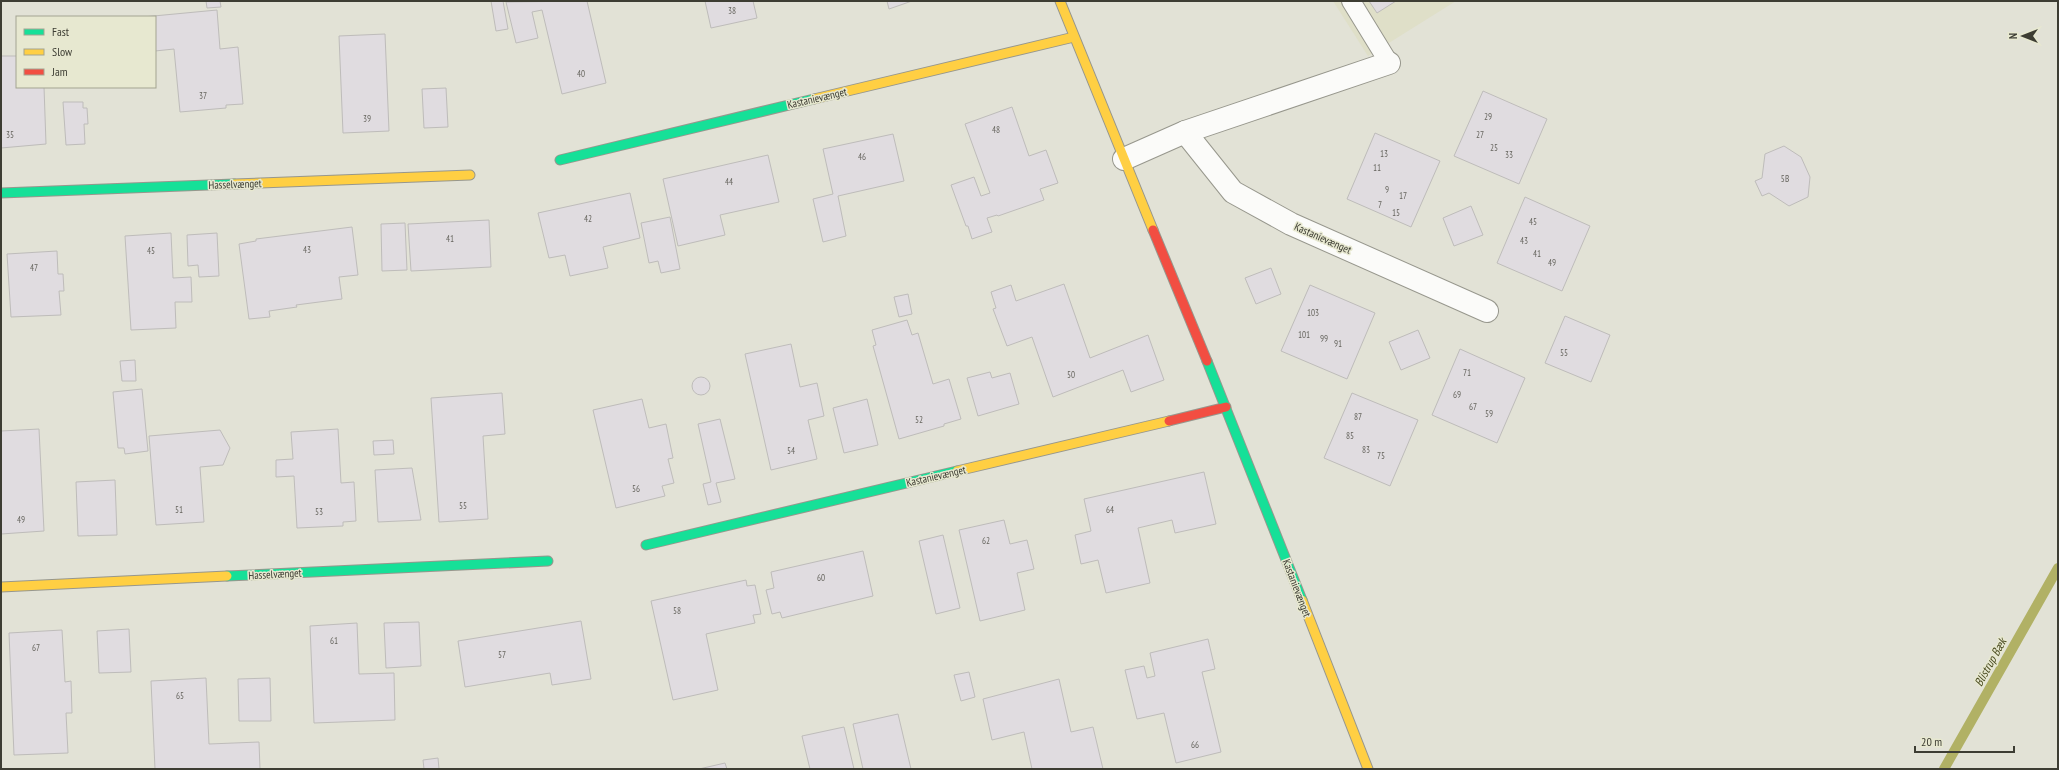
<svg xmlns="http://www.w3.org/2000/svg" width="2059" height="770" font-family="'PT Sans Narrow',sans-serif">
<style>
.built{fill:#dfdfc8}
.lines{fill:none;stroke-linecap:round;stroke-linejoin:round}
.stream{stroke:#b1b165;stroke-width:10}
.building{fill:#e0dce0;stroke:#bebcba}
.lane-casing{stroke:#97978d;stroke-width:20}
.street-casing{stroke:#97978d;stroke-width:24}
.fast-casing{stroke:#97978d;stroke-width:11}
.slow-casing{stroke:#97978d;stroke-width:11}
.jam-casing{stroke:#97978d;stroke-width:11}
.lane{stroke:#fbfbf9;stroke-width:18}
.street{stroke:#fbfbf9;stroke-width:22}
.fast{stroke:#16e098;stroke-width:9}
.slow{stroke:#ffcf43;stroke-width:9}
.jam{stroke:#f24e42;stroke-width:9}
.labels{text-anchor:middle;dominant-baseline:central;stroke-width:3;stroke-linejoin:round;paint-order:stroke}
.number-label{font-size:9px;fill:#66655e}
.street-label{font-size:11px;fill:#3d3d33;stroke:#e7e8d0}
.water-label{font-size:12px;font-style:italic;fill:#4a4b20;stroke:#e7e8d0}
</style>
<rect width="100%" height="100%" fill="#e2e2d6"/>
<path class="built" d="M1333,1H1456L1368,56Z"/>
<g class="lines">
<path class="stream" d="M1944,769L2058,568"/>
</g>
<g class="building">
<path d="M206,1H220L221,7L207,8Z"/>
<path d="M491,1H503L508,29L496,31Z"/>
<path d="M587,1L606,83L562,94L542,10L532,12L538,38L516,43L506,2Z"/>
<path d="M705,1H753L757,18L711,28Z"/>
<path d="M887,1H912L889,9Z"/>
<path d="M1369,1H1396L1377,13Z"/>
<path d="M217,10L220,49L238,47L243,104L226,105V108L180,112L174,49L155,51V17H143Z"/>
<path d="M385,34L389,131L343,133L339,36Z"/>
<path d="M1,56H17V87H44L46,144L1,148Z"/>
<path d="M446,88L448,127L424,128L422,89Z"/>
<path d="M1483,91L1547,119L1519,184L1454,156Z"/>
<path d="M63,102H83V108H87L88,124H84L85,144L66,145Z"/>
<path d="M1012,107L1029,156L1046,150L1058,183L1040,189L1044,200L998,216L997,215L987,218L992,232L972,239L968,226H966L951,185L974,177L981,196L990,193L965,124Z"/>
<path d="M1375,133L1440,161L1411,227L1347,199Z"/>
<path d="M893,134L904,181L838,196L846,236L823,242L813,199L833,194L823,149Z"/>
<path d="M1784,146L1801,157L1810,177L1808,197L1789,206L1769,193L1762,196L1755,181L1762,178L1765,154Z"/>
<path d="M768,155L779,202L720,215L725,235L678,246L663,179Z"/>
<path d="M630,193L640,238L603,247L608,268L570,276L565,255L549,258L538,213Z"/>
<path d="M1525,197L1590,226L1562,291L1497,263Z"/>
<path d="M1471,206L1483,235L1454,246L1443,218Z"/>
<path d="M670,217L680,269L661,273L658,261L649,263L641,223Z"/>
<path d="M489,220L491,267L411,271L408,224Z"/>
<path d="M405,223L407,270L382,271L381,224Z"/>
<path d="M352,227L358,275L339,277L342,299L296,305L297,307L269,311L270,317L249,319L239,244L256,241V239Z"/>
<path d="M171,233L173,278L191,277L192,302H175L176,328L131,330L125,236Z"/>
<path d="M217,233L219,276L199,277L198,265L188,266L187,235Z"/>
<path d="M57,251L58,274H63L64,291H59L61,315L11,317L7,254Z"/>
<path d="M1271,268L1281,294L1256,304L1245,278Z"/>
<path d="M1064,284L1090,358L1148,335L1164,380L1131,392L1123,370L1053,397L1032,337L1007,346L993,309L996,308L991,292L1011,285L1016,301Z"/>
<path d="M1310,285L1375,313L1347,379L1281,351Z"/>
<path d="M908,294L912,314L899,317L894,297Z"/>
<path d="M1565,316L1610,335L1591,382L1545,363Z"/>
<path d="M907,320L912,335L918,333L933,384L949,379L961,419L944,424V426L899,439L873,346L876,345L872,330Z"/>
<path d="M1418,330L1430,358L1401,370L1389,342Z"/>
<path d="M791,344L800,387L817,383L824,416L808,420L817,459L771,470L745,354Z"/>
<path d="M1460,349L1525,378L1497,443L1432,415Z"/>
<path d="M135,360L136,381H122L120,361Z"/>
<path d="M990,372L992,378L1010,373L1019,404L978,416L967,378Z"/>
<circle cx="701" cy="386" r="9"/>
<path d="M142,389L148,451L125,454L124,448H118L113,392Z"/>
<path d="M502,393L505,434L483,436L488,519L439,522L431,398Z"/>
<path d="M1352,393L1418,420L1390,486L1324,458Z"/>
<path d="M642,399L649,428L666,424L673,458L668,459L674,483L662,486L665,496L616,508L593,410Z"/>
<path d="M867,399L878,445L844,453L833,408Z"/>
<path d="M720,419L735,479L716,483L721,502L708,505L703,484L711,482L698,424Z"/>
<path d="M39,429L44,531L1,534V431Z"/>
<path d="M338,429L341,483L354,482L356,521L343,522V526L297,528L294,476L276,477V460L293,459L291,432Z"/>
<path d="M220,430L230,448L223,465L200,467L204,522L156,525L149,436Z"/>
<path d="M393,440L394,454L374,455L373,441Z"/>
<path d="M412,468L421,520L378,522L375,470Z"/>
<path d="M1204,472L1216,524L1175,533L1172,520L1138,528L1150,583L1106,593L1098,560L1081,564L1075,535L1091,531L1084,499Z"/>
<path d="M115,480L117,535L78,536L76,482Z"/>
<path d="M1004,520L1010,544L1027,540L1034,569L1017,573L1025,610L980,621L959,530Z"/>
<path d="M943,535L960,608L936,614L919,541Z"/>
<path d="M863,551L873,596L782,618L780,612L772,614L766,590L774,588L771,572Z"/>
<path d="M746,580L747,586L755,585L761,614L753,615L755,623L706,634L718,690L673,700L651,601Z"/>
<path d="M581,621L591,679L552,685L550,673L465,687L458,641Z"/>
<path d="M419,622L421,666L386,668L384,623Z"/>
<path d="M357,623L359,674L394,673L395,720L314,723L310,626Z"/>
<path d="M129,629L131,672L99,673L97,631Z"/>
<path d="M62,630L65,682L71,681L72,713H66L68,753L14,755L9,633Z"/>
<path d="M1208,639L1215,669L1202,672L1221,752L1176,763L1164,713L1137,719L1125,670L1144,666L1147,678L1155,676L1150,653Z"/>
<path d="M969,672L975,697L961,701L954,675Z"/>
<path d="M206,678L209,744L259,742L260,769H155L151,681Z"/>
<path d="M270,678L271,721H239L238,679Z"/>
<path d="M1059,679L1071,732L1093,727L1103,769H1032L1024,732L992,740L983,699Z"/>
<path d="M898,714L911,769H863L853,724Z"/>
<path d="M844,727L854,769H810L802,736Z"/>
<path d="M438,758L439,769H424L423,760Z"/>
<path d="M725,763L727,769H699Z"/>
</g>
<g class="lines">
<defs>
<path id="lane" d="M1351,1L1389,63"/>
<g id="street">
<path d="M1185,132L1233,192L1291,224L1487,311"/>
<path d="M1124,159L1185,132L1389,63"/>
</g>
<g id="fast">
<path d="M560,160L814,99"/>
<path d="M1,193L234,184"/>
<path d="M1207,361L1302,600"/>
<path d="M646,545L957,471"/>
<path d="M227,576L548,561"/>
</g>
<g id="slow">
<path d="M1060,1L1153,230"/>
<path d="M814,99L1074,37"/>
<path d="M234,184L470,175"/>
<path d="M957,471L1169,421"/>
<path d="M1,587L227,576"/>
<path d="M1302,600L1368,769"/>
</g>
<g id="jam">
<path d="M1153,230L1207,361"/>
<path d="M1169,421L1226,407"/>
</g>
</defs>
<use href="#lane" class="lane-casing"/>
<use href="#street" class="street-casing"/>
<use href="#fast" class="fast-casing"/>
<use href="#slow" class="slow-casing"/>
<use href="#jam" class="jam-casing"/>
<use href="#lane" class="lane"/>
<use href="#street" class="street"/>
<use href="#fast" class="fast"/>
<use href="#slow" class="slow"/>
<use href="#jam" class="jam"/>
</g>
<g class="labels">
<g class="number-label">
<text x="732" y="10">38</text>
<text x="581" y="73">40</text>
<text x="203" y="95">37</text>
<text x="1488" y="116">29</text>
<text x="367" y="118">39</text>
<text x="996" y="129">48</text>
<text x="10" y="134">35</text>
<text x="1480" y="134">27</text>
<text x="1494" y="147">25</text>
<text x="1384" y="153">13</text>
<text x="1509" y="154">33</text>
<text x="862" y="156">46</text>
<text x="1377" y="167">11</text>
<text x="1785" y="178">5B</text>
<text x="729" y="181">44</text>
<text x="1387" y="189">9</text>
<text x="1403" y="195">17</text>
<text x="1380" y="204">7</text>
<text x="1396" y="212">15</text>
<text x="588" y="218">42</text>
<text x="1533" y="221">45</text>
<text x="450" y="238">41</text>
<text x="1524" y="240">43</text>
<text x="307" y="249">43</text>
<text x="151" y="250">45</text>
<text x="1537" y="253">41</text>
<text x="1552" y="262">49</text>
<text x="34" y="267">47</text>
<text x="1313" y="312">103</text>
<text x="1304" y="334">101</text>
<text x="1324" y="338">99</text>
<text x="1338" y="343">91</text>
<text x="1564" y="352">55</text>
<text x="1467" y="372">71</text>
<text x="1071" y="374">50</text>
<text x="1457" y="394">69</text>
<text x="1473" y="406">67</text>
<text x="1489" y="413">59</text>
<text x="1358" y="416">87</text>
<text x="919" y="419">52</text>
<text x="1350" y="435">85</text>
<text x="1366" y="449">83</text>
<text x="791" y="450">54</text>
<text x="1381" y="455">75</text>
<text x="636" y="488">56</text>
<text x="463" y="505">55</text>
<text x="179" y="509">51</text>
<text x="1110" y="509">64</text>
<text x="319" y="511">53</text>
<text x="21" y="519">49</text>
<text x="986" y="540">62</text>
<text x="821" y="577">60</text>
<text x="677" y="610">58</text>
<text x="334" y="640">61</text>
<text x="36" y="647">67</text>
<text x="502" y="654">57</text>
<text x="180" y="695">65</text>
<text x="1195" y="744">66</text>
</g>
<g class="street-label">
<text transform="translate(817 98) rotate(-13)">Kastanievænget</text>
<text transform="translate(235 184) rotate(-2)">Hasselvænget</text>
<text transform="translate(1323 238) rotate(24)">Kastanievænget</text>
<text transform="translate(936 476) rotate(-13)">Kastanievænget</text>
<text transform="translate(275 574) rotate(-3)">Hasselvænget</text>
<text transform="translate(1297 588) rotate(69)">Kastanievænget</text>
</g>
<g class="water-label">
<text transform="translate(1990 662) rotate(-61)">Blistrup Bæk</text>
</g>
</g>
<rect width="2059" height="770" fill="none" stroke="#3d3d33" stroke-width="4"/>
<rect x="16" y="16" width="140" height="72" fill="#e7e8d0" stroke="#a3a491"/>
<rect x="24" y="29" width="20" height="6" fill="#16e098" stroke="#a3a491"/>
<text x="52" y="36" font-size="12" fill="#3d3d33">Fast</text>
<rect x="24" y="49" width="20" height="6" fill="#ffcf43" stroke="#a3a491"/>
<text x="52" y="56" font-size="12" fill="#3d3d33">Slow</text>
<rect x="24" y="69" width="20" height="6" fill="#f24e42" stroke="#a3a491"/>
<text x="52" y="76" font-size="12" fill="#3d3d33">Jam</text>
<g transform="translate(2023 36) rotate(270)" stroke="#e7e8d0" stroke-width="3" paint-order="stroke">
<path d="M0-3L7 15L0 10L-7 15Z" fill="#3d3d33"/>
<text y="-6" font-size="11" font-weight="bold" text-anchor="middle" fill="#3d3d33">N</text>
</g>
<path d="M1915 746v6h99v-6" fill="none" stroke="#3d3d33" stroke-width="2"/>
<text x="1921" y="746" font-size="12" fill="#3d3d33" stroke="#e7e8d0" stroke-width="3" paint-order="stroke">20 m</text>
</svg>
